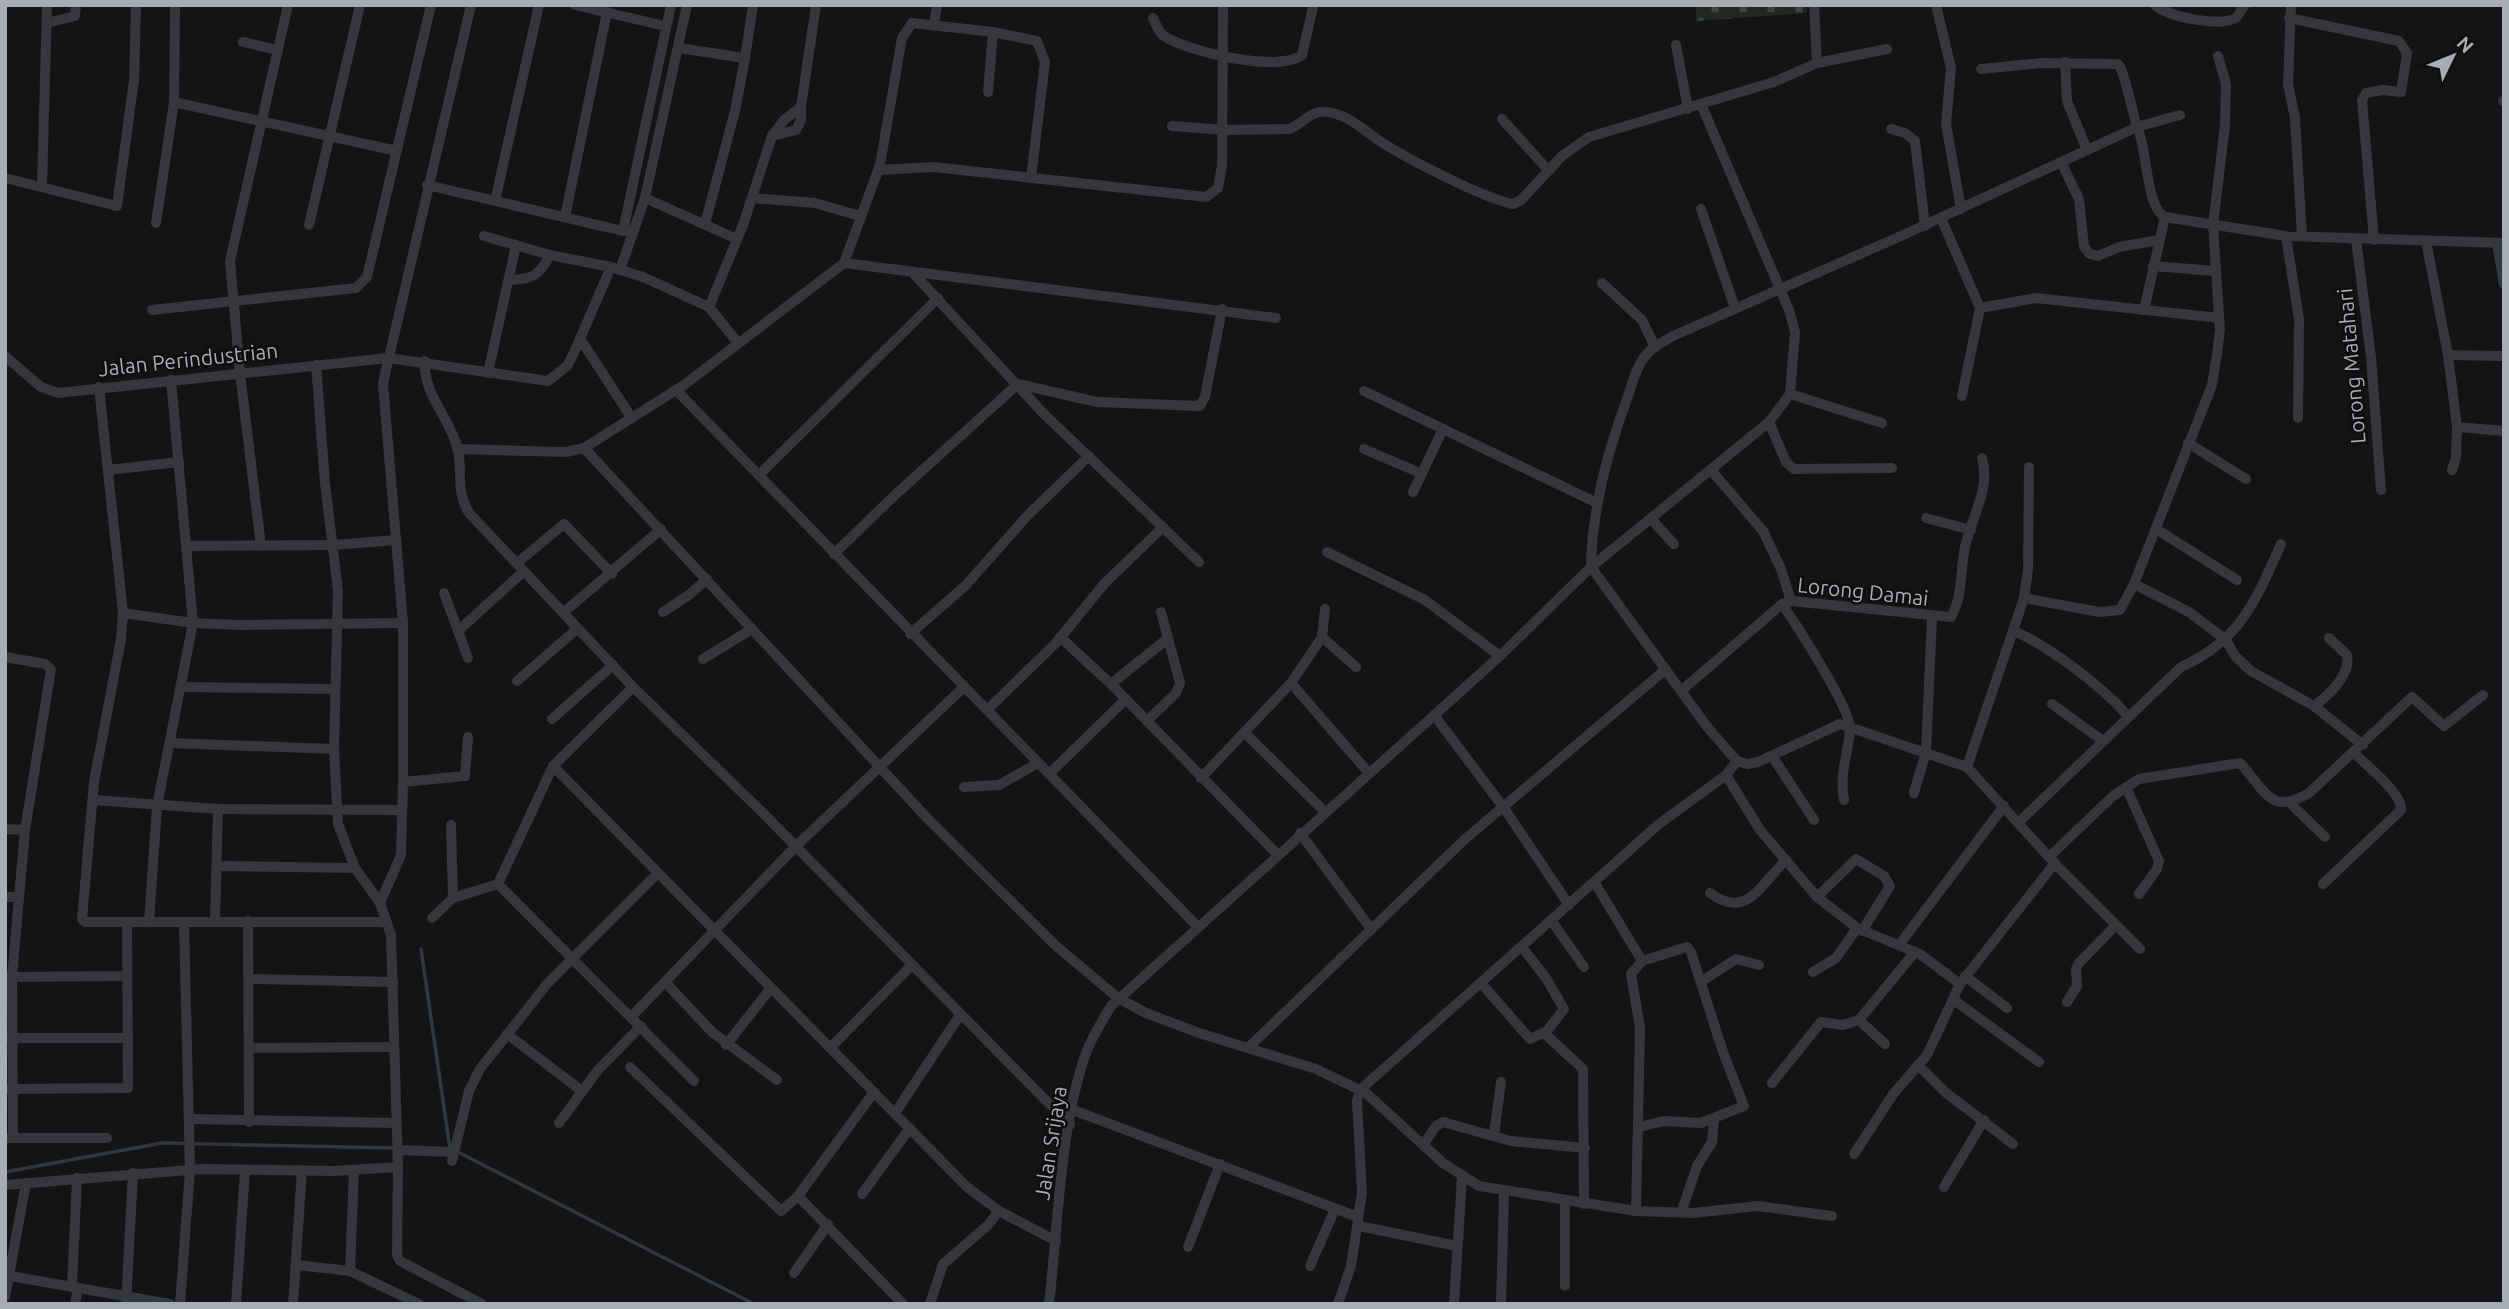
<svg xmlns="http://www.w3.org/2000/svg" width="2509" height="1309" font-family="Ubuntu,sans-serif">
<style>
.cemetery{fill:url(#cemetery-stones)}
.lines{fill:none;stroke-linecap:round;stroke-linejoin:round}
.stream{stroke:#2f383d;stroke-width:3.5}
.street{stroke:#36373a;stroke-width:10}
.labels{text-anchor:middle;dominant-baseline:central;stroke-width:5;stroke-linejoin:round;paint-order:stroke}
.street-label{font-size:21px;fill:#a7adb4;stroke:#0f0f10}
</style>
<defs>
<pattern id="cemetery-stones" width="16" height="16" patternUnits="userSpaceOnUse" patternTransform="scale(1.75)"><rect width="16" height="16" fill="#212821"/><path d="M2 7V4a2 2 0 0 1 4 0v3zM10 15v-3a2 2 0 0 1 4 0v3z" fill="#3e443f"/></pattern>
</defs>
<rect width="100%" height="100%" fill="#141416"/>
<path class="cemetery" d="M1696,5H1806L1807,13L1696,21Z"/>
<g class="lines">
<g class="stream">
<path d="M421,949L450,1149"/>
<path d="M456,1151L754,1304"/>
<path d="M5,1172L162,1143L396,1148"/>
</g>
<g class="street">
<path d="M575,5L665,26"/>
<path d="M687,5L645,198L737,239"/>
<path d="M1814,5L1817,63"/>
<path d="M1936,5L1951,68L1946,124L1961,209"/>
<path d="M2155,5C2168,17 2220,27 2236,18L2245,5"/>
<path d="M2291,5L2288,84L2295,118L2302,236"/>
<path d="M1153,18C1156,24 1158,32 1164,36C1188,52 1278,73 1302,55L1313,7"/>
<path d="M2289,18L2399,41L2407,53L2401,92L2382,90L2366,93L2362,100L2374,240"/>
<path d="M47,23L75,16L76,5"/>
<path d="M934,25L937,5"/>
<path d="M243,42L278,50"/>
<path d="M1676,45L1688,109"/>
<path d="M678,48L745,58L735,111L705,224"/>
<path d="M745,58L753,5"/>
<path d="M2065,62L2067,101L2087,150"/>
<path d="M1981,69L2041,63L2118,64C2124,69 2133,114 2137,127L2180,115"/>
<path d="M988,92L993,32"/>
<path d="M2503,101H2504"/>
<path d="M174,102L397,151"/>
<path d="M1701,104L1789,310L1795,332L1790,394L1769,422L1591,567L1708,728L1737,761L1747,764L1758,762L1840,724L1967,767L2059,868L2140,949"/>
<path d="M1502,119L1548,170"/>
<path d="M1172,126L1224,130L1289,129C1303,124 1310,110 1326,112C1350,114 1367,134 1386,145C1414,162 1483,198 1513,204L1521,200L1562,156L1589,137L1774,82L1817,63L1887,49"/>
<path d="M1891,129L1905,133L1915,141L1925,226"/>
<path d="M772,136L796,130L801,120V107"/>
<path d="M2061,162L2079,199L2084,247L2090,254L2098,256L2119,247L2159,240"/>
<path d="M879,170L933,167L1206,197L1218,188L1222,166L1223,5"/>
<path d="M5,178L117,206L134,80L136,5"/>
<path d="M427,185L623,231L634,230"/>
<path d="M42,186L47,5"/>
<path d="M752,198L815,203L860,216"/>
<path d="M495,201L539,5"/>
<path d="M1701,209L1735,308"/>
<path d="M565,217L607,12"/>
<path d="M1941,218L1980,308L2036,298L2219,318"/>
<path d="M156,223L174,102L175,5"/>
<path d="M309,225L360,5"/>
<path d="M623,231L671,5"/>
<path d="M484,236L550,255L611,267"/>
<path d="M2286,236L2299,319L2298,418"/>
<path d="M2356,239L2371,357L2381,490"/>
<path d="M2426,241L2448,355L2457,427"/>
<path d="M2497,243L2504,284"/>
<path d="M844,263L1276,318"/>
<path d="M2153,266L2215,271"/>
<path d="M620,270L645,198"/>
<path d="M914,274L1044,414L1199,562"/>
<path d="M510,280C533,279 539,276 550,255"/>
<path d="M1602,283L1642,320L1655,347"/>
<path d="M709,307L743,225L772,136L784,120L801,107L816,5"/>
<path d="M152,310L356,288L367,277L431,5"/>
<path d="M2144,310L2165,217"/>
<path d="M581,340L631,417"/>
<path d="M2448,355L2504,356"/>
<path d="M5,356L41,387L58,393L388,358L548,381L567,366L573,355L611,267L643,277L709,307L738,343"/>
<path d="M425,361C423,396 450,416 458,450C463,475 455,489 469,513L633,687L761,811L1070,1125"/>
<path d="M316,365L325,483L338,591L334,749L338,824L355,868L380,903L391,935L398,1167L397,1255L400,1261L482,1304"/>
<path d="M488,373L516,245"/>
<path d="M99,387L123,613L121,639L94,782L82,919L85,922H386"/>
<path d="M676,390L1198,927"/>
<path d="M1364,391L1597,503"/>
<path d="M1790,394L1882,423"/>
<path d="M1962,396L1980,308"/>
<path d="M1769,422L1786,462L1794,469L1892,468"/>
<path d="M2188,443L2246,479"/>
<path d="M584,448L928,819L1055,945L1118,998L1146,1013L1199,1033L1316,1069L1366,1093L1443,1163L1479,1186L1636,1211L1693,1213L1758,1206L1832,1216"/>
<path d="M457,449L566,452L584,448L684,385L844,263L880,165L902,38L912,23L993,32L1037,41L1045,62L1031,178"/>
<path d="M1364,449L1420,473"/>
<path d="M108,470L179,462"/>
<path d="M1711,470L1763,531L1781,569L1791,601"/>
<path d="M2452,470L2456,458L2457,427L2504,431"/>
<path d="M759,475L938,298"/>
<path d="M1413,492L1443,429"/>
<path d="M1926,518L1971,530"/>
<path d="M1651,519L1674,544"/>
<path d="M2156,529L2237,580"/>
<path d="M186,546L334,545L396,540"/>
<path d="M261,546L240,373L230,261L288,5"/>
<path d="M1327,552L1425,600L1500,656"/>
<path d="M834,554L895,495L1018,384L1097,402L1200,406L1205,397L1222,309"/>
<path d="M517,563L564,524L612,574"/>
<path d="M2134,584L2189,612L2226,640L2235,656L2251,671L2314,706L2363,745"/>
<path d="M444,593L468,658"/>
<path d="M2024,598L2099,612L2120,610L2134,584L2212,385L2217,354L2220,330L2213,225L2225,125L2226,84L2218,56"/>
<path d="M1782,604C1796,624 1851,709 1850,729C1848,755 1839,774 1844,800"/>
<path d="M663,612L689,595L707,579"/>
<path d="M123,613L193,623L239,625L403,623"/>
<path d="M563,613L661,529"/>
<path d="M458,631L524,571"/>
<path d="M2014,631C2050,647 2102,686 2128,716"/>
<path d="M910,634L966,585L1028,515L1089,456"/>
<path d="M1060,637L1111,684L1277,854"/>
<path d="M1322,637L1356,667"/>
<path d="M5,657L45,664L51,669L25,830L12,977L13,1138"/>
<path d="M703,659L752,629"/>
<path d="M517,681L577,629"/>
<path d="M1291,683L1368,772"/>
<path d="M1111,684L1167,639"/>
<path d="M181,687L335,689"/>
<path d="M633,687L553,766L498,884L694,1081"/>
<path d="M1681,691L1782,604L1791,601L1951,617C1963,596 1960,571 1965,547C1971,517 1991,490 1982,458"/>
<path d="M2052,704L2103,741"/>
<path d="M2314,706C2329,695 2351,675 2347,655L2329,638"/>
<path d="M987,710L1056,643L1104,584L1163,527"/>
<path d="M1434,715L1504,808L1569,905"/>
<path d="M552,719L613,665"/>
<path d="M1147,721L1176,693L1180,683L1161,612"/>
<path d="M1245,733L1324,811"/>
<path d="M170,743L334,749"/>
<path d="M1772,756L1814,820"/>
<path d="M553,766L967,1187L999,1211L1056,1241"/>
<path d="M1967,767L2024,598L2028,570L2029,467"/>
<path d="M1049,774L1126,699"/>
<path d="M1726,775L1760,830L1817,897L1857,928L1920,954L1960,984L1927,1055L1894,1093L1854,1154"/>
<path d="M1201,778L1291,683L1322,637L1325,609"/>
<path d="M403,782L465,776L468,737"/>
<path d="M964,787L999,785L1038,763"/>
<path d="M2126,787L2159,861L2157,869L2139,894"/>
<path d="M1914,793L1926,752L1932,617"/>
<path d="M93,800L218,809L401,810"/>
<path d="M2291,804L2325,837"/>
<path d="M2019,822L2181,667C2241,640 2256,600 2281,544"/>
<path d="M451,825L453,898"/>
<path d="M5,829L25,830"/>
<path d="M1300,833L1371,929"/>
<path d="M2049,857L2113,796L2139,779L2240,763C2266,791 2270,816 2309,793L2412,697L2444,726L2483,695"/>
<path d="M217,866L355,868"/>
<path d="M1595,883L1642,961L1687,947L1691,952L1723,1052L1744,1106L1701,1123L1663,1121L1640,1127"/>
<path d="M2323,884L2401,810C2403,794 2366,765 2354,753"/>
<path d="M1710,893C1747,920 1760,885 1786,860"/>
<path d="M5,897H19"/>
<path d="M1817,897L1856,859L1884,876L1890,886L1862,931"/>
<path d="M380,903L401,855L403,782V623L383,383L471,5"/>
<path d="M432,918L453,898L498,884"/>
<path d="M1551,920L1584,967"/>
<path d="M149,921L157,806L193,623L171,380"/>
<path d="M215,921L218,809"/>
<path d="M248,921L249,1122"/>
<path d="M1899,945L2004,806"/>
<path d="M1813,972L1836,958L1857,928"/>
<path d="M1965,976L2007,1008"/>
<path d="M6,977L126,976"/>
<path d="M250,979L393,982"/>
<path d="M1702,981L1736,959L1759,965"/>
<path d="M666,983L712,1032L777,1080"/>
<path d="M1481,983L1530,1039L1547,1031L1564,1009L1546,978L1522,947"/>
<path d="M1960,984L2055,863"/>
<path d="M1954,1000L2039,1062"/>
<path d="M2067,1002L2077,986L2076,969L2079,963L2116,925"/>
<path d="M632,1016L796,846L964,687"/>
<path d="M1859,1020L1885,1044"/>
<path d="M1544,1033L1583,1069L1584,1204"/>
<path d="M507,1034L582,1091"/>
<path d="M5,1038H128"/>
<path d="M726,1045L771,988"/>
<path d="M1249,1047L1464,840L1666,669"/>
<path d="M250,1048L393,1047"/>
<path d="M830,1048L912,965"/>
<path d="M1918,1065L1945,1092L2013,1144"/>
<path d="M630,1067L781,1211L798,1196L874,1092"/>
<path d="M1772,1083L1821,1022L1843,1025L1859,1020L1915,952"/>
<path d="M5,1089L128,1088L127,922"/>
<path d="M1073,1110L1358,1217L1362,1193L1357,1101L1360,1090L1659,824L1726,775L1737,761"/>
<path d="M895,1113L960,1015"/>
<path d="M189,1119L396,1123"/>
<path d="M559,1123L598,1070L641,1026"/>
<path d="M1494,1135L1501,1082"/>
<path d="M5,1138H107"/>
<path d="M1423,1145L1436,1126L1443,1122L1511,1141L1585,1148"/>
<path d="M398,1150L453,1152"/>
<path d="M452,1161L469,1091L480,1069L547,984L658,873"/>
<path d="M5,1185L202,1169L334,1171L398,1167"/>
<path d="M1944,1187L1984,1120"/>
<path d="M862,1194L910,1128"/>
<path d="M798,1196L903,1304"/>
<path d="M1565,1201V1286"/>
<path d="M1636,1211L1640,1028L1631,974L1642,961"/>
<path d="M1681,1213L1697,1166L1712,1142L1714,1120"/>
<path d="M1359,1226L1457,1246"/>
<path d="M1188,1247L1220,1164"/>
<path d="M297,1265L350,1271L419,1304"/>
<path d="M1310,1266L1335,1209"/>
<path d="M350,1271L354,1170"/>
<path d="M794,1273L828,1224"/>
<path d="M10,1276L170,1304"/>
<path d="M72,1287L77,1178"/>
<path d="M5,1297L26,1183"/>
<path d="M75,1304L78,1288"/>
<path d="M126,1304L133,1173"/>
<path d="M180,1304L190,1170L184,922"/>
<path d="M236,1304L245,1170"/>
<path d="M293,1304L302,1170"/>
<path d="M930,1304L943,1264L988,1225L999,1211"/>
<path d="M1049,1304C1058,1227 1060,1125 1086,1053C1092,1037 1102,1021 1111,1006L1500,656L1591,567C1592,509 1607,453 1627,399C1632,385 1635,370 1643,359C1650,348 1663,342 1673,336L1901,236L2137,127C2148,149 2145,207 2165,217L2286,236L2504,243"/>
<path d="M1338,1304L1351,1266L1358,1220"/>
<path d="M1454,1304L1462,1178"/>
<path d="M1501,1304L1504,1192"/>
</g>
</g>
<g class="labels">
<g class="street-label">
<text transform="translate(188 359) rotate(-6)">Jalan Perindustrian</text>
<text transform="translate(2351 366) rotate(-95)">Lorong Matahari</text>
<text transform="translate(1863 591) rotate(6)">Lorong Damai</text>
<text transform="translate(1050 1143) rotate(-81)">Jalan Srijaya</text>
</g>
</g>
<rect width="2509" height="1309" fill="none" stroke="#a7adb4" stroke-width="14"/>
<g transform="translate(2453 56) rotate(47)" stroke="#0f0f10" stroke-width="5" paint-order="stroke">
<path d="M0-5L12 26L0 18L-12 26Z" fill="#a7adb4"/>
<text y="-10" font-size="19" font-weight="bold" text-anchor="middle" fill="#a7adb4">N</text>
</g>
</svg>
